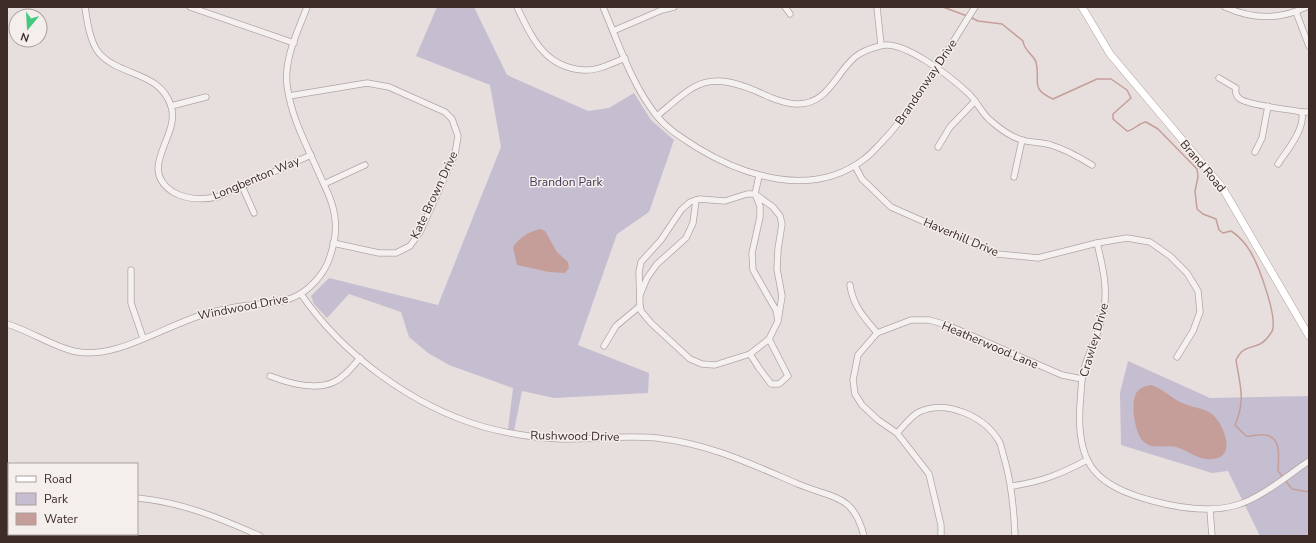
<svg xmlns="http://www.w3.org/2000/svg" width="1316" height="543" font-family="'Nunito Sans',sans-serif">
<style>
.green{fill:#c5bed0}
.water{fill:#c69e99}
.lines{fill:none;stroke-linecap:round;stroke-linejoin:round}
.stream{stroke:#c69e99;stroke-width:1.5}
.minor-casing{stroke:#b1a6a3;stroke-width:7}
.major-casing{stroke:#b2a19d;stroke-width:8}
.minor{stroke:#f5f1f0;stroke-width:5.5}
.major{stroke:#fff;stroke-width:7}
.labels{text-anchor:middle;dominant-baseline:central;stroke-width:3;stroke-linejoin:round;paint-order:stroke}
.street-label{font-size:12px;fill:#3d2c27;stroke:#f4eeec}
.park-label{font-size:12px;fill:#433558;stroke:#f4eeec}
</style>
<rect width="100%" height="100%" fill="#e7dfdd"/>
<g class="green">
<path d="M437,7H474L507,75L588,111L609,108L634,93L651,120L674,140L649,212L617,234L578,345L649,373L648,393L554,398L522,391L514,431L508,429L513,388L449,365L428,353L409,337L401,312L349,294L327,318L314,304L311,296L329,278L438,305L501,147L490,85L416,56Z"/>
<path d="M1128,361L1210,398L1309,396V536H1260L1228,471L1212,473L1121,445L1120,393Z"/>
</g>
<g class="water">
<path d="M540,229L545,231L557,252L568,262L569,268L565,273L549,272L517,265L513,247C520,237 528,232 540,229Z"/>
<path d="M1151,385C1164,389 1173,400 1185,404C1194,408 1206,408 1213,415C1224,425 1237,457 1213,459C1200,461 1190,452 1179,448C1168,443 1154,451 1144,442C1135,435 1131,406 1135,396C1137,389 1144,386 1151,385Z"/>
</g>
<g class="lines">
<g class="stream">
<path d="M943,7L967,16"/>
<path d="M970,17L978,21L1002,24L1023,41C1024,51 1033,54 1036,62C1041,82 1029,88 1053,99L1097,79H1111L1127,90L1131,98L1113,114V119L1127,131C1135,130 1138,123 1146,122L1158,129L1197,169L1198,177L1195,191L1197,209L1203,214L1216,219L1219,230L1223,233L1231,231C1238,235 1246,244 1250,251C1258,264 1280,321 1271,333C1269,336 1264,342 1260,344C1249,349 1243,346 1236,360C1240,386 1246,399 1235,425L1246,436C1250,437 1253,435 1258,435C1282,432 1279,454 1278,471L1283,477"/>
<path d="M1285,480L1292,489L1309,492"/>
</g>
<defs>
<g id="minor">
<path d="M85,7C87,21 90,42 99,53C120,77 160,71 171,106C181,136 136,168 173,192C187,200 202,200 217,197L311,155"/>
<path d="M190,7L294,43"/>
<path d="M517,7C532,38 545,68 584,70C597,71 613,63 625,58"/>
<path d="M603,7C619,44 631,83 656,115C667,129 681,137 696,147C745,177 812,198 863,160C870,155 875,149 881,143C919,103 945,53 975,7"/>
<path d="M785,7L790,14"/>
<path d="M877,7L881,45"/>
<path d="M1225,7C1252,19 1280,20 1306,7"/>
<path d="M1296,12L1309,46"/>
<path d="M613,31L662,10L674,7"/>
<path d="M1219,78L1236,88C1235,92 1236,96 1240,99C1251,106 1287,109 1302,112H1309"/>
<path d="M289,96L367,83L389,87L445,112L452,119L458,136L455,154L420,232L410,246L396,253H379L333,243"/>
<path d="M171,106L206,97"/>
<path d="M657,116C695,84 706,70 756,91C769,97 782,103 796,104C828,105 835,74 855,57C861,52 872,48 880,46C902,38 952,78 968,93C977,101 982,114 991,121C999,128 1011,137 1022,140C1031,143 1042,142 1051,145C1067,150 1079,157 1092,165"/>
<path d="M938,147L950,127L975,101"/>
<path d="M1255,152L1262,138L1268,106"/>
<path d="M1278,164C1287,150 1305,130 1302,112"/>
<path d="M855,166L862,179L891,207L997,254L1038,258L1097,243L1127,238L1150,242L1170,256L1187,273L1198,291L1200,312L1193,331L1177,357"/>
<path d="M759,176L755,194L760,206V217L752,253L753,270L776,310L778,321L769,339L750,354L715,365L702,364L690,359L651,323L641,311L640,306L639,272L641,262L661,240L681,210L690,202L699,199L725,201L747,194H755L773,207L780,216L782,224L778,249L777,269L782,296L778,321"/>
<path d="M1014,177L1022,140"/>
<path d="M324,184L365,165"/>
<path d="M242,186L254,213"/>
<path d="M1097,243C1102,264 1108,287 1104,309C1101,331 1089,350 1083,372C1081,383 1081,395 1080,405C1076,465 1096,486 1153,501C1179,508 1210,513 1237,505C1261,498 1288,475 1309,461"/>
<path d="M131,270V303L143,338"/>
<path d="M850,285C853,306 864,317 877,333"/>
<path d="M301,294C343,355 412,406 484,427C510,434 537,438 563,439C595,439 626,435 657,438C710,444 751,464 798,484C833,499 853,493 864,536"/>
<path d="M640,295L647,278L657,264L686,238L693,223L696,200"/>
<path d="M7,324C30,331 50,345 73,351C116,362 169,322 212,312C225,309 239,306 252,305C268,303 285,303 300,294C312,287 323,274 328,262C333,249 337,233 335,219C334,205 327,191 321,178C308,148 291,118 287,85C284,58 298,31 307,7"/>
<path d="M604,346L616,326L640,306"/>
<path d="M750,354L759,368L771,384H779L788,376L769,339"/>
<path d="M270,376C288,383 315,391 334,382C345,377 352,367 360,358"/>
<path d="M897,433C903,427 911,416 919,412C947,399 986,417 1000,443C1002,449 1003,455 1005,461C1012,486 1014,510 1015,536"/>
<path d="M1012,486C1041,482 1061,474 1087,460"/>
<path d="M7,497H9"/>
<path d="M137,498C181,502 220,518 260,536"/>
<path d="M1210,510L1212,536"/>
<path d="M941,536V525L929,474L897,433L878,420L862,405L855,394L853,380L858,355L877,333L911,320H929L947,325L1062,375L1082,379"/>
</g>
<path id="major" d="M1082,7L1110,54L1222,187L1309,336"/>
</defs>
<use href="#minor" class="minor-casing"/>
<use href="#major" class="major-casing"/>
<use href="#minor" class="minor"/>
<use href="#major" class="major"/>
</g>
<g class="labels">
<g class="street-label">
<text transform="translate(926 82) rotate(-56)">Brandonway Drive</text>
<text transform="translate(1203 166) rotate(50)">Brand Road</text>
<text transform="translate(256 178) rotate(-23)">Longbenton Way</text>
<text transform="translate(434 195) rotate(-65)">Kate Brown Drive</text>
<text transform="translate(961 237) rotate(23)">Haverhill Drive</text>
<text transform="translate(243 307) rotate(-11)">Windwood Drive</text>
<text transform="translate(1094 340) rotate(-74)">Crawley Drive</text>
<text transform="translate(990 345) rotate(23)">Heatherwood Lane</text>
<text transform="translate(575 436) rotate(1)">Rushwood Drive</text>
</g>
<g class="park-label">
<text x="566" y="182">Brandon Park</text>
</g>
</g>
<rect width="1316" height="543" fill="none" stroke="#3d2c27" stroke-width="16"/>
<rect x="8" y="463" width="130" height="72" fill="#f4eeec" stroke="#aba09d"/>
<rect x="16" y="476" width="20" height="6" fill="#ffffff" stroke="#aba09d"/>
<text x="44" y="483" font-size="12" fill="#3d2c27">Road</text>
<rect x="16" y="493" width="20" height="12" fill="#c5bed0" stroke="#aba09d"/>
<text x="44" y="503" font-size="12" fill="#3d2c27">Park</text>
<rect x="16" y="513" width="20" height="12" fill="#c69e99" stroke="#aba09d"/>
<text x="44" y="523" font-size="12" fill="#3d2c27">Water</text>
<g transform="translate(28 28) rotate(198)"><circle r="19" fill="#f4eeec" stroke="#aba09d"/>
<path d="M0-3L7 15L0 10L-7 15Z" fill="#44c97f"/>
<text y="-6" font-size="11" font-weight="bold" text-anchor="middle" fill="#3d2c27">N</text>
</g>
</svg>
